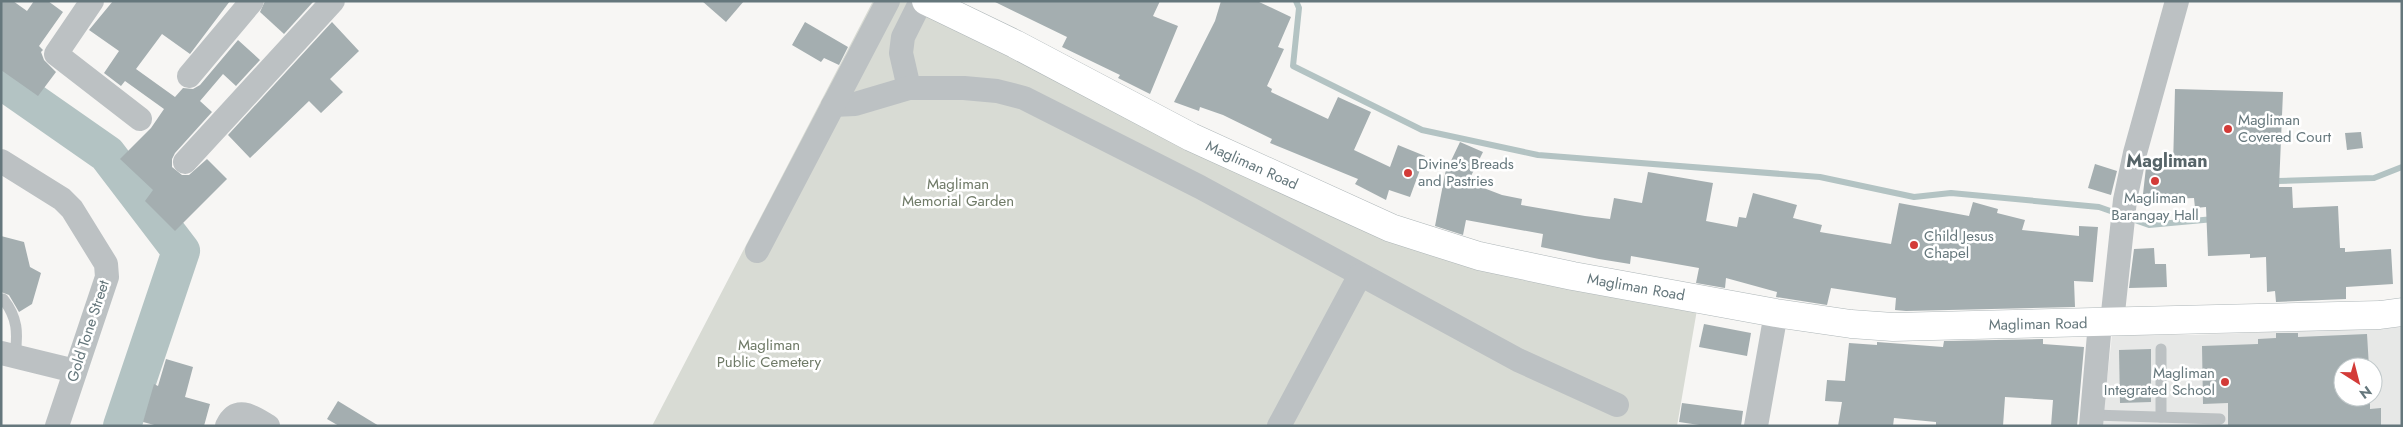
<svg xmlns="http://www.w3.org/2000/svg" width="2403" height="427" font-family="Jost,sans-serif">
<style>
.built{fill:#e7e8e7;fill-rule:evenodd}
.green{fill:#d8dbd4}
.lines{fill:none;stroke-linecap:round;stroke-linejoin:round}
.stream{stroke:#b3c3c3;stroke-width:6}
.river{stroke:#b3c3c3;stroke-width:38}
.building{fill:#a4aeb0}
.secondary-casing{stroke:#aeb6b8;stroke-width:29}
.lane{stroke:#bcc1c3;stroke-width:11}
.street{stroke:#bcc1c3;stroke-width:24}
.secondary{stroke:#fff;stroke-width:28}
.poi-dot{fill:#d33b38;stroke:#fff;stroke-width:2}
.labels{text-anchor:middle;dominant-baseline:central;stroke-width:5;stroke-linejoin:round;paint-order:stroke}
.poi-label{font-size:15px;fill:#65777c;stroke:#fff;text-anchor:start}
.street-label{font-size:15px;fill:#65777c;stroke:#fff}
.park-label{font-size:15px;fill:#6f7a67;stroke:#fff}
.quarter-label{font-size:18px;font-weight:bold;fill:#566468;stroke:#fff}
</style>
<rect width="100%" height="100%" fill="#f7f6f4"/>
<path class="built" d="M2402,327V426H2102L2112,335H2192ZM2343,367H2373V397H2343Z"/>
<path class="green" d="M873,1H926L1391,228L1699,298L1677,426H652Z"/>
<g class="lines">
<g class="stream">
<path d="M1296,1L1299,8L1293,66L1422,130L1538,155L1820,177L1914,197L1951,193L2099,207L2119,214"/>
<path d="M2275,185L2278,181L2374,178L2402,167"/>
<path d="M2129,218L2149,225L2214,219"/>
</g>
<path class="river" d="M1,80L107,154L181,251L122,426"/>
</g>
<g class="building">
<path d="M1,1H13L27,11L34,1H48L63,12L39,46L43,50L41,52L44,60L56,72L38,96L1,70Z"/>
<path d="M113,1H230L190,54L162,34L136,69L175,97L183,88L193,89L200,85L238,40L260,60L236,86L223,74L200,101L212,112L175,153L172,159V167L182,175H189L207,159L227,179L175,231L145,201L153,190L120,159L151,128L164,109L125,81L121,86L104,73L119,51L89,30Z"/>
<path d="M265,1H313V2L284,34L260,12Z"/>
<path d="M702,1H744L726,22Z"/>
<path d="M993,1H1160L1153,16L1178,26L1150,94L1118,78L1120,75L1062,47L1067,37Z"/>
<path d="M1221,1H1257L1291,17L1278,47L1284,49L1267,86L1272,89L1271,92L1328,119L1338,97L1371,112L1354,150L1390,167L1398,145L1425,156L1410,197L1389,190L1386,200L1355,184L1358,179L1270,143L1272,139L1223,115L1200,107L1199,111L1174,102L1215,21Z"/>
<path d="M332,22L359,51L330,79L343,92L321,113L309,101L250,158L228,135Z"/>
<path d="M805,22L848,47L839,65L824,58L821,62L792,45Z"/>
<path d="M2175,89L2283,92L2279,187H2292L2293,208L2338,206L2340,248H2345V252L2391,249L2393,284L2346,287V299L2276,302L2275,291L2267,292L2266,257L2250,258V254L2208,256L2206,207L2195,208L2194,198L2169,199V195L2143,194L2146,167H2173Z"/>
<path d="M2361,132L2363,148L2347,150L2345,133Z"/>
<path d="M1460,142L1483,152L1468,182L1502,195L1522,199L1521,205L1585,216L1610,219L1614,198L1642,203L1648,172L1713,183L1706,221L1737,227L1739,217L1746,218L1753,193L1797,205L1793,218L1822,225L1820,232L1891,244L1899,203L1969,216L1973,202L1998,209L1997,213L2025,220L2022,230L2079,236V226L2098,227L2093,282L2074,281L2075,307L1906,311L1895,310L1896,298L1831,288L1827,305L1776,297L1777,292L1726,278L1725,288L1696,283L1699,268L1631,256L1630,264L1599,259L1541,247L1543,234L1466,220L1463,235L1435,226L1447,164L1449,165Z"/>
<path d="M2095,164L2117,171L2111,195L2088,188Z"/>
<path d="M1,236L24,242L30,267L41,273L32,304L19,312L9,295L1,292Z"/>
<path d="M2154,248L2155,264H2166L2167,287L2129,288L2134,249Z"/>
<path d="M1704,324L1751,333L1747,356L1699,347Z"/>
<path d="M2276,333H2298V337L2367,334L2369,367H2343V397H2370V409L2381,408V426H2228V403L2203,404L2202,346L2258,344V339L2276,338Z"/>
<path d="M2043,339V344L2084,347L2077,426H2051L2053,400L2005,397L2003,426H1936V422L1894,418L1893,426H1838L1842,402L1825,401L1827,380L1845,381L1849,343L1877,345V342L1943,347L1944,341Z"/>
<path d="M2151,349V402L2120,403L2119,350Z"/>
<path d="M166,359L193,367L185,397L210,404L204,426H158L143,422L154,384L158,386Z"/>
<path d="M338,401L379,426H339L327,419Z"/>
<path d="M1682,403L1743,411L1741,426H1706L1679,422Z"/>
</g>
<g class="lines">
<defs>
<path id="secondary" d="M926,1L1015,44L1191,137L1391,228L1479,256L1573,276L1776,313L1851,324L1893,327L2380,315L2402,312"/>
</defs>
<use href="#secondary" class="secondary-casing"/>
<g class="lane">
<path d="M3,299C18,318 18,333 15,356"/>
<path d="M2161,349V417"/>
<path d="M2093,415L2220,419"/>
</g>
<g class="street">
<path d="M92,1L56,54L140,119"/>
<path d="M189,76L252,1"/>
<path d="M909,88L901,53L903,37L921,1"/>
<path d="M833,105L855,104L909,88H964L997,91L1024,98L1200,187L1518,360L1617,405"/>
<path d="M1,161L62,199L72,209L106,264L107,277L57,426"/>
<path d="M185,162L333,1"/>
<path d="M757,251L888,1"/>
<path d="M2112,322L2125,200L2135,153L2177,1"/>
<path d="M1,353L75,371"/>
<path d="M227,426C237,405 253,417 268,426"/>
<path d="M1279,426L1360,275"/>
<path d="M1756,426L1776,313"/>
<path d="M2091,426L2100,323"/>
</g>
<use href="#secondary" class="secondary"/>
</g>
<g class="poi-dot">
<circle cx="2228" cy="129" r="5"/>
<circle cx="1408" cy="173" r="5"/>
<circle cx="2155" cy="181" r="5"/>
<circle cx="1914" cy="245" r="5"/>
<circle cx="2225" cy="382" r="5"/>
</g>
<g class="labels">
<g class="poi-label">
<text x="2238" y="120">Magliman<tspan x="2238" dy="17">Covered Court</tspan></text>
<text x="1418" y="164">Divine's Breads<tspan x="1418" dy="17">and Pastries</tspan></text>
<text x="2155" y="198" text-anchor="middle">Magliman<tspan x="2155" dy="17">Barangay Hall</tspan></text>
<text x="1924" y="236">Child Jesus<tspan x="1924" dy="17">Chapel</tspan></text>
<text x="2215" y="373" text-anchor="end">Magliman<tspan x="2215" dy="17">Integrated School</tspan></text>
</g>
<g class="street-label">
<text transform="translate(1252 165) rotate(24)">Magliman Road</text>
<text transform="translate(1636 287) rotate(10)">Magliman Road</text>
<text transform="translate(2038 324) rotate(-1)">Magliman Road</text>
<text transform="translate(88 331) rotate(-72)">Gold Tone Street</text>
</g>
<g class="park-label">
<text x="958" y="184">Magliman<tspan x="958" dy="17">Memorial Garden</tspan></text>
<text x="769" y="345">Magliman<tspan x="769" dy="17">Public Cemetery</tspan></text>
</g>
<g class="quarter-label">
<text x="2167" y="161">Magliman</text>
</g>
</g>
<rect width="2403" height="427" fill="none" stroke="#65777c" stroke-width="5"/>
<g transform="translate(2358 382) rotate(144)"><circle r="24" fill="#ffffff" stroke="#c1c9cb"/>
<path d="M0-4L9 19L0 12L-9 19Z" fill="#d33b38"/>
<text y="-8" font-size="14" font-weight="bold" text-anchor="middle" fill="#65777c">N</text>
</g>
</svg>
